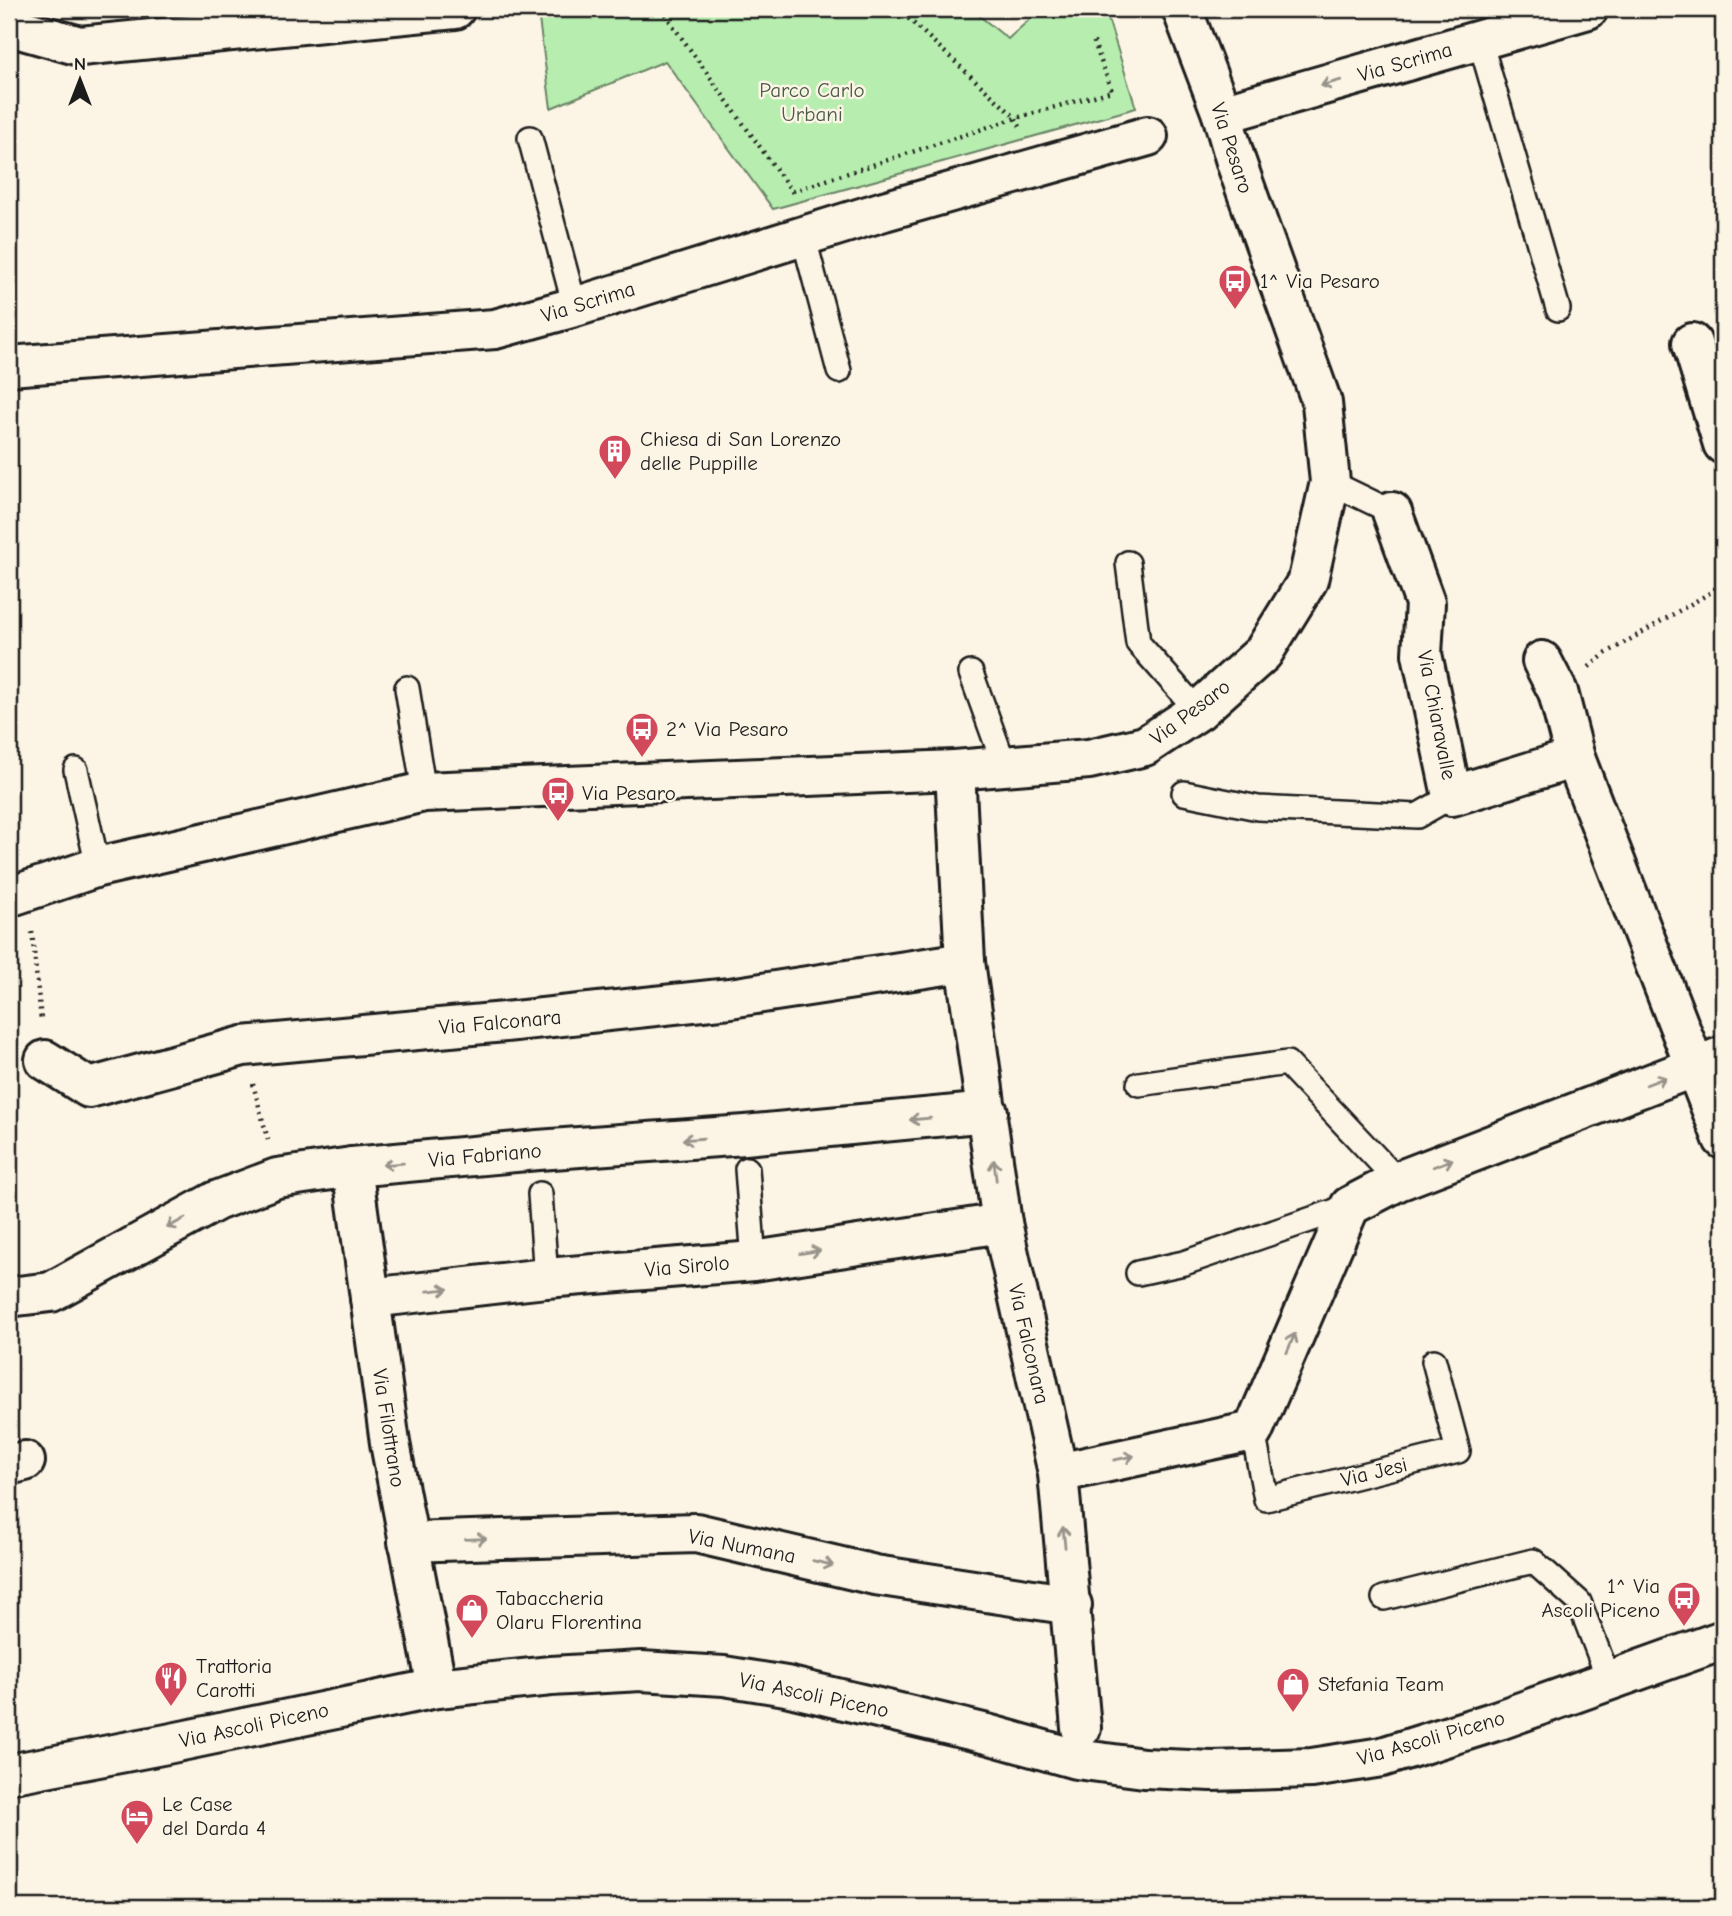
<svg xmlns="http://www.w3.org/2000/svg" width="1732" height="1916" font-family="'Comic Neue',sans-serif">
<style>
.green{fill:#b7edaf;stroke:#6a8466;stroke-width:2}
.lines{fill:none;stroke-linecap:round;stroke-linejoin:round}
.service-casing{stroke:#1c1c1c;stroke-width:28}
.minor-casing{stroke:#1c1c1c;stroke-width:44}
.tertiary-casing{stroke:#1c1c1c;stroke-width:44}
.path{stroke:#1c1c1c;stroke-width:4.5;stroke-dasharray:2 5;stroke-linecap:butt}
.service{stroke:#fcf5e5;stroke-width:23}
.minor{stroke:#fcf5e5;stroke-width:38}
.tertiary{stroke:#fcf5e5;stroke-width:38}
.oneway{stroke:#97938b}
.labels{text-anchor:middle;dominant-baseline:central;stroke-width:5;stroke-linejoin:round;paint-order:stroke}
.street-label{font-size:21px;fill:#1c1c1c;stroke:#fcf5e5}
.park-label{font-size:21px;fill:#4a5b48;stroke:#fcf5e5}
.poi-label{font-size:21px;fill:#1c1c1c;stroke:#fcf5e5;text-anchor:start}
</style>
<rect width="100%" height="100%" fill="#fcf5e5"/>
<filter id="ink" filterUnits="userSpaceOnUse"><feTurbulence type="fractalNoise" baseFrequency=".0143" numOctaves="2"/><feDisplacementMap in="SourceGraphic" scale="14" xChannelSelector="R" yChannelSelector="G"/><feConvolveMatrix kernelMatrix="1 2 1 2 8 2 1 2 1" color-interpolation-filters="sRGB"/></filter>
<g filter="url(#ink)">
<path class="green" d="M530,9H971L1008,39L1041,9H1105L1136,108L773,209L665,61L551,108L538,12Z"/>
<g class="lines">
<defs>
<g id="service">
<path d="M1480,41L1558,309"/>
<path d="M530,138L575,307"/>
<path d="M803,235L839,371"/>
<path d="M1330,482L1392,512"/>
<path d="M1128,563L1138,643L1198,711"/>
<path d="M971,673L1005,767"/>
<path d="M407,688L424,792"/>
<path d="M76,770L98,867"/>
<path d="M1184,793L1258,808L1417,816L1452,796"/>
<path d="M1139,1084L1287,1063L1398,1181"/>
<path d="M747,1169L754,1261"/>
<path d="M540,1194L546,1278"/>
<path d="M1138,1273L1184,1263L1350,1206"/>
<path d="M1253,1431L1266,1499L1458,1451L1434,1361"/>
<path d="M1384,1598L1533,1561L1579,1602L1609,1680"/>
</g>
<g id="minor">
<path d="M9,26L80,46L455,9"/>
<path d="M1222,114L1588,9"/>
<path d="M1692,343L1723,444"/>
<path d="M9,366L495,329L575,307L884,211L1148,136"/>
<path d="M1392,512L1425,603L1422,654L1452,796L1575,758"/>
<path d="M1542,661L1558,692L1575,758L1723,1139"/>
<path d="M955,770L965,962L1002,1223L1058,1473L1081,1728"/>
<path d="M45,1060L89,1088L243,1046L505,1022L730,998L965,962"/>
<path d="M352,1167L390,1443L437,1688"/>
<path d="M9,1297L51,1292L216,1201L277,1178L352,1167L538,1150L745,1135L988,1112"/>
<path d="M370,1298L546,1278L754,1261L1002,1223"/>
<path d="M9,1465L25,1461"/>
<path d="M1058,1473L1253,1431L1350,1206L1398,1181L1723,1056"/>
<path d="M408,1542L696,1533L875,1575L1072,1605"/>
</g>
<g id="tertiary">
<path d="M9,897L98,867L424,792L955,770L1089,759L1145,746L1198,711L1263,653L1308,580L1330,482L1322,403L1236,162L1222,114L1182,9"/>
<path d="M9,1774L167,1744L437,1688L551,1676L641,1671L724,1676L786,1686L987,1734L1076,1759L1144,1768L1212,1771L1312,1768L1382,1757L1499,1720L1723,1640"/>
</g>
</defs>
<use href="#service" class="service-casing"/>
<use href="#minor" class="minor-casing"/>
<use href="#tertiary" class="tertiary-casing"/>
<g class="path">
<path d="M661,9L793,193"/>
<path d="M898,9L1016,118L1022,131"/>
<path d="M793,191L1016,118L1112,91L1092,37"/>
<path d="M1589,667L1605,654L1708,594L1723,582"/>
<path d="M32,932L41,1020"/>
<path d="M253,1084L268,1140"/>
</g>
<use href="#service" class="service"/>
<use href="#minor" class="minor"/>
<use href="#tertiary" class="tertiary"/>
</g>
<defs><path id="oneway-shaft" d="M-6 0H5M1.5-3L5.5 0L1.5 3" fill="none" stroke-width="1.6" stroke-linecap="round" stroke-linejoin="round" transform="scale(1.75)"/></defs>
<g class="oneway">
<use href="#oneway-shaft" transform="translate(1331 83) rotate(164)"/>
<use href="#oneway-shaft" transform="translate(1656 1081) rotate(-21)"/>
<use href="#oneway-shaft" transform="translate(920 1119) rotate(175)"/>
<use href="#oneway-shaft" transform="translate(693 1139) rotate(176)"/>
<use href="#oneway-shaft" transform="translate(1443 1163) rotate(-21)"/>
<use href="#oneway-shaft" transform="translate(393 1164) rotate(175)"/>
<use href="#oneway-shaft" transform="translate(995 1170) rotate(-97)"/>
<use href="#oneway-shaft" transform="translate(176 1223) rotate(151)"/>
<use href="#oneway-shaft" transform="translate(810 1252) rotate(-9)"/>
<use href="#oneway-shaft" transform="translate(438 1290) rotate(-6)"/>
<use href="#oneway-shaft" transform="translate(1291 1343) rotate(-67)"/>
<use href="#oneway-shaft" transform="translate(1124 1458) rotate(-12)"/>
<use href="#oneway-shaft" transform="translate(1064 1537) rotate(-96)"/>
<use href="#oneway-shaft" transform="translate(476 1539) rotate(-2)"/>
<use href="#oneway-shaft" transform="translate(823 1563) rotate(13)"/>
</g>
</g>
<defs>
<symbol id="bus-pin" viewBox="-11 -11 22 30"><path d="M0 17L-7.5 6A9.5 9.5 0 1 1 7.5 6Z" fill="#d1495b" stroke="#fcf5e5"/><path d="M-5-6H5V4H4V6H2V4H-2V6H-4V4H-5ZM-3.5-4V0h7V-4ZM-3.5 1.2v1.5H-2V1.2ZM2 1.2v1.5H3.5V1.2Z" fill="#fff"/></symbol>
<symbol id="building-pin" viewBox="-11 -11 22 30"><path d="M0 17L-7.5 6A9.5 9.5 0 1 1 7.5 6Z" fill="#d1495b" stroke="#fcf5e5"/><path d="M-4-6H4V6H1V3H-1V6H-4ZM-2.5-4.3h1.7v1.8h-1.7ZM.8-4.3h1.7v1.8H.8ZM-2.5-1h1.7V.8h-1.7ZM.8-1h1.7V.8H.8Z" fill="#fff"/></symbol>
<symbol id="shop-pin" viewBox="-11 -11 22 30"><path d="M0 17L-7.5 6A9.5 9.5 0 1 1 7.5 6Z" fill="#d1495b" stroke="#fcf5e5"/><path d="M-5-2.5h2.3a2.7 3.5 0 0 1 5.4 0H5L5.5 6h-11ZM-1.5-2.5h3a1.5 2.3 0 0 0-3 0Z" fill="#fff"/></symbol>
<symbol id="restaurant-pin" viewBox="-11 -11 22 30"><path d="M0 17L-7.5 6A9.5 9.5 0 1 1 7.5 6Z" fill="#d1495b" stroke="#fcf5e5"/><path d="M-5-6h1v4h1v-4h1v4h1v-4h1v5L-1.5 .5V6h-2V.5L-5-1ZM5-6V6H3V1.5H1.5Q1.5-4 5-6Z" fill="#fff"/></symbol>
<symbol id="hotel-pin" viewBox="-11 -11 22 30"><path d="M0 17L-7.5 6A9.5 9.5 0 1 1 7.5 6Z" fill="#d1495b" stroke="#fcf5e5"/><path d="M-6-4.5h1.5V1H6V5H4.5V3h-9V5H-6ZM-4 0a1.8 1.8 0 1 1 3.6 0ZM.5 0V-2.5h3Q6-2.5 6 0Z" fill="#fff"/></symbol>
</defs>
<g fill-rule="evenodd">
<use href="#bus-pin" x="1216" y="262" width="38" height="52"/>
<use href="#building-pin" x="596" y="432" width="38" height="52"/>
<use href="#bus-pin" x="623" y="710" width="38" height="52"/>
<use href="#bus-pin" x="539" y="774" width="38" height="52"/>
<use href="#bus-pin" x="1665" y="1579" width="38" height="52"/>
<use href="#shop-pin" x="453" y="1591" width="38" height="52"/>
<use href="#restaurant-pin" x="152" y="1659" width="38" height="52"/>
<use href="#shop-pin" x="1274" y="1665" width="38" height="52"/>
<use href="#hotel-pin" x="118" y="1797" width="38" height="52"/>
</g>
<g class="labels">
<g class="street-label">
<text transform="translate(1405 62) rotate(-16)">Via Scrima</text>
<text transform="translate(1232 148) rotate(72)">Via Pesaro</text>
<text transform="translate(588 302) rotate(-17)">Via Scrima</text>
<text transform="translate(1190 712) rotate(-37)">Via Pesaro</text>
<text transform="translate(1437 715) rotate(79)">Via Chiaravalle</text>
<text transform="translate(500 1022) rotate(-5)">Via Falconara</text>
<text transform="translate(485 1155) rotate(-5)">Via Fabriano</text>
<text transform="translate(687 1266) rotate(-5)">Via Sirolo</text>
<text transform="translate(1029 1344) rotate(77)">Via Falconara</text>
<text transform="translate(389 1428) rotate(81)">Via Filottrano</text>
<text transform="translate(1374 1472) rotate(-14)">Via Jesi</text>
<text transform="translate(742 1546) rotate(11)">Via Numana</text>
<text transform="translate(814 1695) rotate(12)">Via Ascoli Piceno</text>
<text transform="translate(254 1725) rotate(-12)">Via Ascoli Piceno</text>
<text transform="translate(1431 1738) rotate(-16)">Via Ascoli Piceno</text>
</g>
<g class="park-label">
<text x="812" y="90">Parco Carlo<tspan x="812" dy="24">Urbani</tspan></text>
</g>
<g class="poi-label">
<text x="1260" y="281">1^ Via Pesaro</text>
<text x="640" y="439">Chiesa di San Lorenzo<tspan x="640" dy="24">delle Puppille</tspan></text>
<text x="666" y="729">2^ Via Pesaro</text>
<text x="582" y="793">Via Pesaro</text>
<text x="1660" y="1586" text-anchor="end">1^ Via<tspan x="1660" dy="24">Ascoli Piceno</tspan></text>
<text x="496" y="1598">Tabaccheria<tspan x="496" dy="24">Olaru Florentina</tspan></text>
<text x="196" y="1666">Trattoria<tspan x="196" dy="24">Carotti</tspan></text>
<text x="1318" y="1684">Stefania Team</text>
<text x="162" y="1804">Le Case<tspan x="162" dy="24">del Darda 4</tspan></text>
</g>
</g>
<rect width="1732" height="1916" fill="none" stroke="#fcf5e5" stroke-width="35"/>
<rect x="18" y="18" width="1697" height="1881" fill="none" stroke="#1c1c1c" stroke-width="2.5" filter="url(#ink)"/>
<g transform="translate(80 80)" stroke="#fcf5e5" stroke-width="5" paint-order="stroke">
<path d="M0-5L12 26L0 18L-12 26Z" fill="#1c1c1c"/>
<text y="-10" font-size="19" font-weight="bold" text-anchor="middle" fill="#1c1c1c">N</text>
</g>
</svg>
